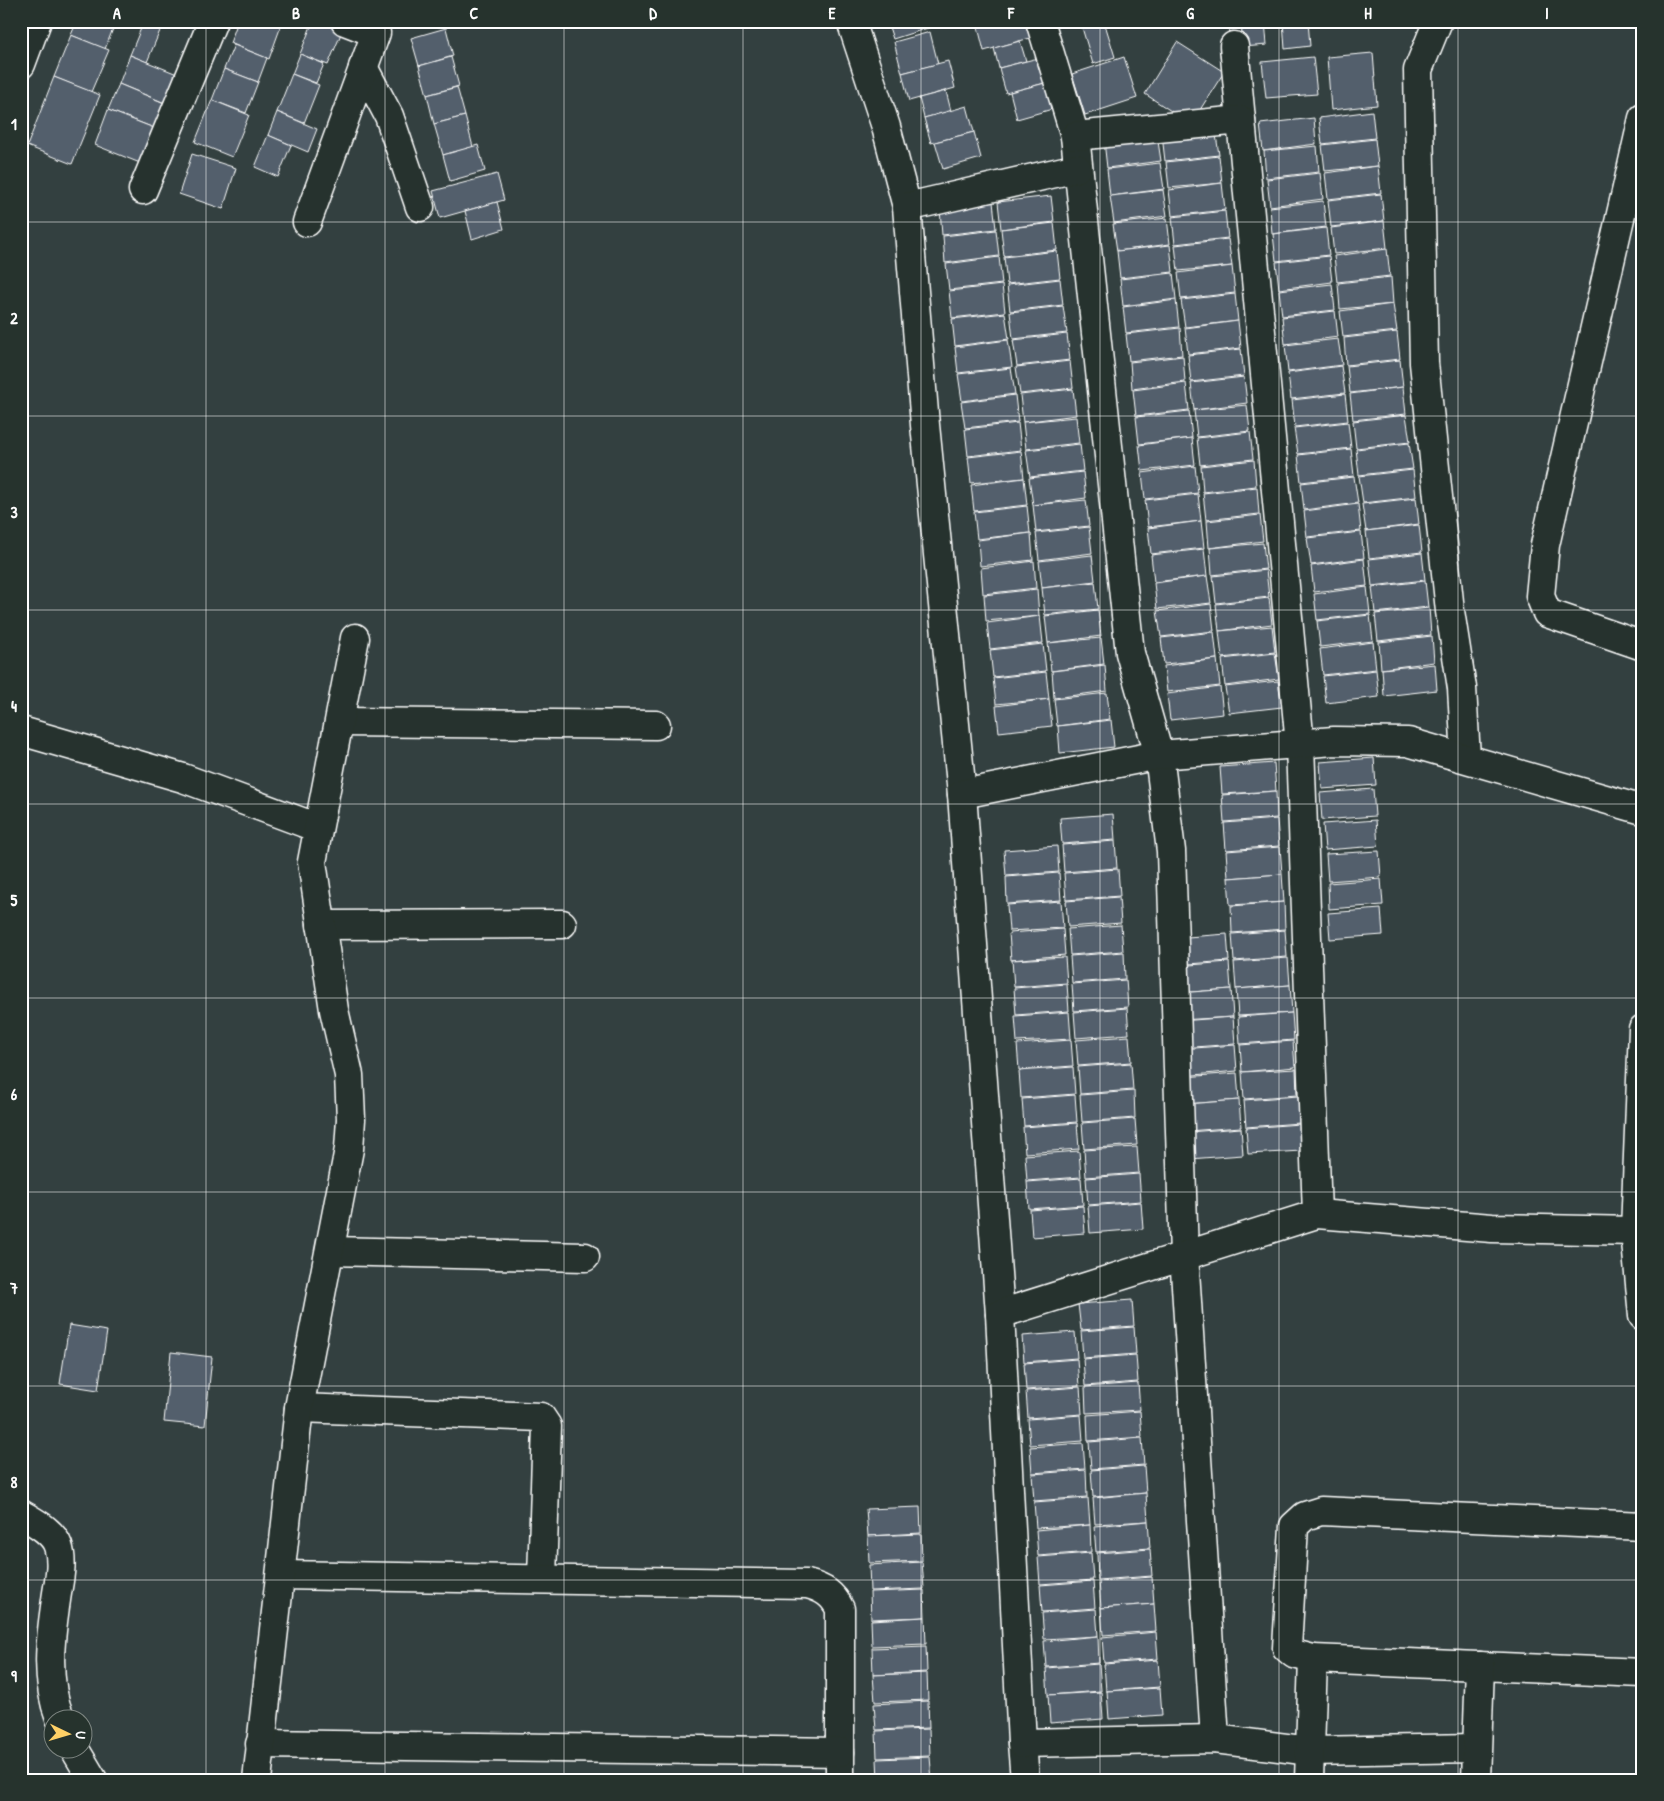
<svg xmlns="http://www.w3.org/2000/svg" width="1664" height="1801" font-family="'Patrick Hand',sans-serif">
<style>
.building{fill:#525f6c;stroke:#fff}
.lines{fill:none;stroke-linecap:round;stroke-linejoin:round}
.minor-casing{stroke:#fff;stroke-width:31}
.minor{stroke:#26332d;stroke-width:28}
.grid{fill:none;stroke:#fff;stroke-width:1;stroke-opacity:0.55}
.neatline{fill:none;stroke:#fff;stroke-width:2}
.grid-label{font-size:16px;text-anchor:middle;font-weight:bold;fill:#fff}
</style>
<rect width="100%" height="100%" fill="#334040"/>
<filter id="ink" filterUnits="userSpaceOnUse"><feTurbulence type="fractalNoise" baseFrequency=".02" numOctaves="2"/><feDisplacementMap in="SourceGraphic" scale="10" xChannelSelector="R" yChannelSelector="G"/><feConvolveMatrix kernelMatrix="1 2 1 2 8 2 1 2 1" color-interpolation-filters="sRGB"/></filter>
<g filter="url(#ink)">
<g class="building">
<path d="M77,21H116L105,49L71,35Z"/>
<path d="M144,21H164L147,62L130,55Z"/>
<path d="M238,21H269L281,26L269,59L230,43Z"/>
<path d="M313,21H324L343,29L328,65L300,54Z"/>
<path d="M887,21H929L931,27L893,39Z"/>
<path d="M985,21H1025L1030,38L984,51L977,23Z"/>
<path d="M1080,21H1104L1115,57L1093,64Z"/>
<path d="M1241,21H1265L1267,45L1243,47Z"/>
<path d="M1283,21H1308L1310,46L1285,49Z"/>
<path d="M446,28L453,56L419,66L411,38Z"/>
<path d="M930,32L938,64L902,73L894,42Z"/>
<path d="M71,35L109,50L91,92L54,77Z"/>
<path d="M1020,41L1026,61L999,68L994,48Z"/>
<path d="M1177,42L1224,72L1191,124L1145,94Z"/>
<path d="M234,45L267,58L258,82L224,69Z"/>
<path d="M1373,53L1377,105L1331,110L1327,57Z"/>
<path d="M300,54L324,64L316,83L292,74Z"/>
<path d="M130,55L177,74L165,103L119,84Z"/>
<path d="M451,57L459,86L427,95L419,66Z"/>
<path d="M1042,57L1049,82L1006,93L999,68Z"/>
<path d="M1124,57L1137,98L1085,115L1072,74Z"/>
<path d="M1313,57L1317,94L1266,98L1262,62Z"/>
<path d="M948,61L955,88L909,101L902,73Z"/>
<path d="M224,69L258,82L246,113L212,100Z"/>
<path d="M292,74L319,85L304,123L277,112Z"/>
<path d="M54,77L100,95L72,164L27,146Z"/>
<path d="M1049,82L1056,108L1017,119L1010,92Z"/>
<path d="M119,84L169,105L154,128L108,110Z"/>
<path d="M457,87L465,116L434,124L427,95Z"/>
<path d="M946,91L951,111L924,118L919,98Z"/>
<path d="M212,100L249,115L232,157L195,142Z"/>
<path d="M967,106L974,132L931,143L924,118Z"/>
<path d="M108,110L154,128L140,163L95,145Z"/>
<path d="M1372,111L1375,138L1322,144L1319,118Z"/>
<path d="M277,112L317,129L308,152L268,135Z"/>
<path d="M465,116L473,147L443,155L434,124Z"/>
<path d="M1314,118L1316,144L1263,151L1260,124Z"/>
<path d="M1215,128L1219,155L1165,161L1162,135Z"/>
<path d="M974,132L981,158L943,169L935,142Z"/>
<path d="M268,135L291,145L278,177L255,167Z"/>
<path d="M1157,135L1161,161L1107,168L1104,141Z"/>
<path d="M1375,139L1378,166L1325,171L1322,145Z"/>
<path d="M478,145L485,171L450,181L443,155Z"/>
<path d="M1317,146L1319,172L1266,178L1264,151Z"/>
<path d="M192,154L236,168L223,209L179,194Z"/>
<path d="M1219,156L1222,183L1169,188L1166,162Z"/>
<path d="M1160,163L1164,189L1110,196L1107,169Z"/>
<path d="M1378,166L1381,193L1328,199L1325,173Z"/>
<path d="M1320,173L1323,199L1270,206L1267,179Z"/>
<path d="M497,174L504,200L440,218L433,191Z"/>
<path d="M1222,183L1225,210L1172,216L1169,190Z"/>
<path d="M1163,190L1167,216L1114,223L1110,196Z"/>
<path d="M1381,194L1384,221L1331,227L1328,200Z"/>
<path d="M1051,196L1054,222L1001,229L998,202Z"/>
<path d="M1323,201L1326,227L1272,234L1270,207Z"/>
<path d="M497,202L504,229L472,239L465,211Z"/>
<path d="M993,202L996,229L942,235L940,209Z"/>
<path d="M1225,211L1228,238L1175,244L1172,217Z"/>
<path d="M1167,218L1170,244L1117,251L1113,224Z"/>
<path d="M1384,221L1387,248L1334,254L1331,228Z"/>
<path d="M1054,223L1057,250L1004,256L1001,229Z"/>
<path d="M1326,228L1329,255L1276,261L1273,234Z"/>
<path d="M996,230L999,256L945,263L943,236Z"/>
<path d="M1228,239L1232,266L1178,271L1175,245Z"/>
<path d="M1170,245L1173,272L1120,278L1117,251Z"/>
<path d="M1387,249L1390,276L1337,282L1334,256Z"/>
<path d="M1057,251L1060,278L1007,284L1004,257Z"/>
<path d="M1329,256L1332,282L1279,289L1276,262Z"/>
<path d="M999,257L1002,284L949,290L946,264Z"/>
<path d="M1232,266L1235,293L1181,299L1178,273Z"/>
<path d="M1173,273L1176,299L1123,306L1120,279Z"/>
<path d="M1391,277L1393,304L1340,309L1338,283Z"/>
<path d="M1060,279L1063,305L1010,311L1007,285Z"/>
<path d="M1332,284L1335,310L1282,316L1279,290Z"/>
<path d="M1002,285L1005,312L952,318L949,291Z"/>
<path d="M1235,294L1238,321L1185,327L1181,300Z"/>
<path d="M1176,300L1179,327L1126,333L1123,307Z"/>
<path d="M1393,304L1397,331L1343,337L1340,311Z"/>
<path d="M1063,306L1067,333L1013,339L1010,312Z"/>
<path d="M1335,311L1338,337L1285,344L1282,317Z"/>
<path d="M1005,313L1009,339L955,346L952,319Z"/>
<path d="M1238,321L1241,348L1188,354L1185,328Z"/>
<path d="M1180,328L1182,355L1129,361L1126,334Z"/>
<path d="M1397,332L1400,359L1346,365L1344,338Z"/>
<path d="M1067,334L1070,360L1017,366L1013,340Z"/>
<path d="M1338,339L1342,365L1288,372L1285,345Z"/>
<path d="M1008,340L1012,367L958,373L955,347Z"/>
<path d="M1241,349L1244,376L1191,382L1188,355Z"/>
<path d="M1183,356L1185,382L1132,389L1130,362Z"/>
<path d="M1400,360L1403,387L1350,393L1347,366Z"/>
<path d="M1070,361L1073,388L1020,394L1016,367Z"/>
<path d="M1341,366L1345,393L1291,399L1288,373Z"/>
<path d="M1011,368L1015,394L962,401L958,374Z"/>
<path d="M1244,377L1247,403L1194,410L1191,383Z"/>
<path d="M1186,383L1189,410L1136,416L1133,390Z"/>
<path d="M1403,387L1406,414L1353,420L1350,394Z"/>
<path d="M1073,389L1076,415L1023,422L1020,395Z"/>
<path d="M1345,394L1348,421L1295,427L1292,400Z"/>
<path d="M1015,395L1018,422L965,428L961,402Z"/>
<path d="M1247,405L1250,431L1197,437L1194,410Z"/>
<path d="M1189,411L1192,438L1139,444L1136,417Z"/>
<path d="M1406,415L1410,442L1356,448L1353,421Z"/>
<path d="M1076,417L1079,443L1026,449L1023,422Z"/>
<path d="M1348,422L1351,448L1298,454L1294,428Z"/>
<path d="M1018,423L1021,450L968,456L965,429Z"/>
<path d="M1250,432L1253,459L1200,465L1197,438Z"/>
<path d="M1192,438L1195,465L1142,471L1139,445Z"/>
<path d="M1409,443L1413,469L1359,475L1356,449Z"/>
<path d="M1080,444L1083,471L1030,477L1026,450Z"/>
<path d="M1351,449L1354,476L1301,482L1298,455Z"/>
<path d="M1021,451L1024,478L971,483L968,457Z"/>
<path d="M1254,460L1256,486L1203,492L1201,466Z"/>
<path d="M1195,466L1198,493L1145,499L1142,473Z"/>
<path d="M1413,470L1416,497L1363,503L1359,476Z"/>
<path d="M1083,472L1086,498L1033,505L1029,478Z"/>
<path d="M1354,477L1358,503L1304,510L1301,483Z"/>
<path d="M1024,478L1027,505L974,511L971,485Z"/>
<path d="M1257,487L1259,514L1206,520L1203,493Z"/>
<path d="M1198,494L1201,521L1148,527L1145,500Z"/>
<path d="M1416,498L1419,524L1366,531L1362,504Z"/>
<path d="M1086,500L1089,526L1036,532L1033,505Z"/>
<path d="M1358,504L1361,531L1307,537L1304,511Z"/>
<path d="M1027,506L1030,533L977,539L974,512Z"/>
<path d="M1260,515L1263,541L1209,548L1207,521Z"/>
<path d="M1201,521L1204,548L1151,554L1148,528Z"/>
<path d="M1419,525L1422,552L1369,558L1366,531Z"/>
<path d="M1089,527L1092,553L1039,560L1036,533Z"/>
<path d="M1361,532L1364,558L1311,565L1307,538Z"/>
<path d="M1031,533L1033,560L980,566L978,540Z"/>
<path d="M1263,543L1266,569L1212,575L1210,548Z"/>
<path d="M1204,549L1207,576L1154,582L1151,555Z"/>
<path d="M1422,553L1425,580L1372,586L1369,559Z"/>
<path d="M1092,555L1095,581L1042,588L1039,561Z"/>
<path d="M1364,559L1367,586L1314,592L1311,566Z"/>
<path d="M1034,561L1036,588L983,594L981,568Z"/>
<path d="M1266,570L1269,597L1216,603L1213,576Z"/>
<path d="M1207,576L1211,603L1157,609L1154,583Z"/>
<path d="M1425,581L1428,607L1375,613L1372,587Z"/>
<path d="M1095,582L1098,609L1045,615L1042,588Z"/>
<path d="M1367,587L1370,614L1317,620L1314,594Z"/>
<path d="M1037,589L1039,616L986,621L984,595Z"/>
<path d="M1269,598L1272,624L1219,631L1216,604Z"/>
<path d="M1211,604L1214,631L1161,637L1157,611Z"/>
<path d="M1429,608L1431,635L1378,641L1375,614Z"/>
<path d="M1098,610L1101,636L1048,643L1045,616Z"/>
<path d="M1370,615L1373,641L1320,647L1317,621Z"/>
<path d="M1040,616L1043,643L990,649L987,623Z"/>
<path d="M1272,626L1275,652L1222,658L1219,631Z"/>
<path d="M1214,632L1217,659L1164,664L1161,638Z"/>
<path d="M1432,636L1434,662L1381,669L1379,642Z"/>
<path d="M1101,638L1104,664L1051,671L1048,643Z"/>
<path d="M1373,642L1376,669L1323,675L1320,649Z"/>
<path d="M1043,644L1046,671L993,677L990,650Z"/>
<path d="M1275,653L1279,679L1225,686L1222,659Z"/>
<path d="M1217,659L1220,686L1167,692L1164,666Z"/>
<path d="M1435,664L1437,690L1384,696L1382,669Z"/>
<path d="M1105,665L1107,691L1054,698L1052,671Z"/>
<path d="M1376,670L1379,697L1326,703L1323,676Z"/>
<path d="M1046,672L1049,699L996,704L993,678Z"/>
<path d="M1278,681L1282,707L1229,713L1225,687Z"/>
<path d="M1220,687L1223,714L1170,720L1167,694Z"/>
<path d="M1107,693L1110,719L1057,726L1054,699Z"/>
<path d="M1049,699L1052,726L999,732L996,706Z"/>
<path d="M1111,720L1114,747L1060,753L1058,726Z"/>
<path d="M1374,758L1376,785L1322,789L1320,762Z"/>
<path d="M1274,763L1276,791L1222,794L1220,767Z"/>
<path d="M1373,789L1375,816L1322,820L1320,793Z"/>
<path d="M1276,791L1277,818L1224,822L1222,795Z"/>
<path d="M1113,814L1115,840L1062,844L1060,818Z"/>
<path d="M1277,819L1279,846L1226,850L1224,823Z"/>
<path d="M1376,820L1378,846L1325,850L1323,824Z"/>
<path d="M1115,841L1117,868L1064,872L1062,845Z"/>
<path d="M1057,846L1059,872L1006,876L1004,850Z"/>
<path d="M1280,847L1282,874L1228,878L1226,851Z"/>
<path d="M1379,851L1381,877L1328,881L1326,854Z"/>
<path d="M1118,869L1120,896L1066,900L1064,873Z"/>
<path d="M1059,873L1061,900L1007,904L1006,877Z"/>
<path d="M1282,874L1284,902L1230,905L1228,878Z"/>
<path d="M1381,879L1383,905L1329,909L1328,883Z"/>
<path d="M1119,897L1121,923L1068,927L1066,901Z"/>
<path d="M1061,901L1063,928L1009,931L1007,905Z"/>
<path d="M1284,902L1285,929L1232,933L1231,906Z"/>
<path d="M1381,909L1383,935L1330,939L1328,913Z"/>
<path d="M1121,925L1123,951L1070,955L1068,929Z"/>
<path d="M1063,929L1065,955L1011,960L1009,933Z"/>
<path d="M1285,930L1287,957L1234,961L1232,934Z"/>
<path d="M1227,934L1229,961L1175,965L1174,938Z"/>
<path d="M1124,952L1125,979L1072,983L1070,956Z"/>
<path d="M1065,957L1067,983L1014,987L1012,960Z"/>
<path d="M1288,958L1290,985L1236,989L1234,962Z"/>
<path d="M1229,962L1231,989L1178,993L1176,966Z"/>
<path d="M1126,980L1128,1007L1074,1011L1072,984Z"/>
<path d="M1067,984L1069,1011L1016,1015L1014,988Z"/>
<path d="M1290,985L1292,1013L1238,1016L1236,989Z"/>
<path d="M1231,989L1233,1017L1180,1020L1178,993Z"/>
<path d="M1127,1008L1129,1034L1076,1038L1074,1012Z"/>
<path d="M1069,1012L1071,1039L1017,1042L1015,1016Z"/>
<path d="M1292,1013L1294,1040L1240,1044L1238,1017Z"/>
<path d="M1233,1017L1235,1044L1181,1048L1180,1021Z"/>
<path d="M1129,1036L1131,1062L1078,1066L1076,1040Z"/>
<path d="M1071,1040L1073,1066L1019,1070L1017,1044Z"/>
<path d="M1293,1041L1295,1067L1242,1072L1240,1045Z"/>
<path d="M1235,1045L1237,1071L1183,1076L1181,1049Z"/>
<path d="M1131,1063L1133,1090L1080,1094L1078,1067Z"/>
<path d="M1073,1067L1075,1094L1021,1098L1019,1071Z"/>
<path d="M1296,1069L1297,1095L1244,1099L1242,1072Z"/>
<path d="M1237,1073L1239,1100L1186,1104L1184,1077Z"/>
<path d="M1134,1091L1135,1118L1082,1122L1080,1095Z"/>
<path d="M1075,1095L1077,1122L1024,1126L1022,1099Z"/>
<path d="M1298,1096L1300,1123L1246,1127L1244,1100Z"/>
<path d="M1239,1100L1241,1127L1188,1131L1186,1104Z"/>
<path d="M1135,1119L1137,1145L1084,1149L1082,1123Z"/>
<path d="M1077,1123L1079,1149L1025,1153L1023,1127Z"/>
<path d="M1300,1124L1302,1151L1248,1154L1246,1128Z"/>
<path d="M1241,1128L1243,1155L1189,1159L1188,1132Z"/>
<path d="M1137,1147L1139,1173L1086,1177L1084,1150Z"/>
<path d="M1079,1151L1081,1177L1027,1181L1025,1155Z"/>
<path d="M1139,1174L1141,1201L1088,1205L1086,1178Z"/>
<path d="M1081,1178L1083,1205L1029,1209L1027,1182Z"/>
<path d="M1141,1202L1143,1229L1090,1233L1088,1206Z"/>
<path d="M1083,1206L1085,1233L1032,1237L1030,1210Z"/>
<path d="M1132,1300L1134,1326L1081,1330L1078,1304Z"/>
<path d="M69,1325L107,1331L98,1390L60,1384Z"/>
<path d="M1134,1327L1136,1354L1083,1358L1081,1331Z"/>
<path d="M1075,1332L1077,1358L1024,1362L1022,1336Z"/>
<path d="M171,1352L212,1357L205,1426L164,1422Z"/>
<path d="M1136,1355L1138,1382L1085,1386L1083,1359Z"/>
<path d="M1077,1359L1079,1386L1026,1390L1024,1363Z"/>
<path d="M1138,1383L1140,1410L1086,1413L1085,1387Z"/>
<path d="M1080,1387L1082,1414L1028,1418L1026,1391Z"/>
<path d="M1140,1411L1142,1437L1088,1441L1087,1415Z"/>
<path d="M1081,1415L1083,1441L1030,1445L1028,1419Z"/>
<path d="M1142,1438L1144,1465L1091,1469L1089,1442Z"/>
<path d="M1083,1443L1085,1469L1032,1473L1030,1447Z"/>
<path d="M1144,1466L1146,1493L1093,1497L1091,1470Z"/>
<path d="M1086,1470L1087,1497L1034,1501L1032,1474Z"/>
<path d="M1146,1493L1148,1521L1095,1524L1093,1498Z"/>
<path d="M1088,1498L1090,1525L1036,1528L1034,1502Z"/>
<path d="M920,1507L921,1533L868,1536L866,1509Z"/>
<path d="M1148,1521L1150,1548L1096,1552L1094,1526Z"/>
<path d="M1090,1525L1091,1552L1038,1556L1036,1530Z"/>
<path d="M921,1534L922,1561L869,1563L868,1536Z"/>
<path d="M1150,1549L1152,1576L1098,1580L1097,1553Z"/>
<path d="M1091,1553L1093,1580L1040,1584L1038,1557Z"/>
<path d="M922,1562L924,1589L870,1591L869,1565Z"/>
<path d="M1152,1577L1154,1604L1101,1608L1099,1581Z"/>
<path d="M1093,1581L1095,1608L1042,1612L1040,1585Z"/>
<path d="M924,1590L925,1617L871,1619L870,1592Z"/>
<path d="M1154,1604L1156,1631L1103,1635L1101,1608Z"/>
<path d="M1096,1609L1098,1636L1044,1639L1042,1613Z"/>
<path d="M925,1617L926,1644L872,1646L871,1620Z"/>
<path d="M1156,1632L1158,1659L1104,1663L1102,1637Z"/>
<path d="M1098,1636L1099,1663L1046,1667L1044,1641Z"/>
<path d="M926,1646L927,1672L873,1675L872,1648Z"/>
<path d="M1158,1660L1160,1687L1106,1691L1104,1664Z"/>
<path d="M1099,1664L1101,1691L1048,1695L1046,1668Z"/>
<path d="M927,1673L928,1700L875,1702L873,1675Z"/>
<path d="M1160,1688L1162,1715L1109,1719L1107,1691Z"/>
<path d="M1101,1692L1103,1719L1050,1723L1048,1695Z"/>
<path d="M928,1701L929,1728L876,1730L874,1704Z"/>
<path d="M929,1729L930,1756L877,1758L876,1731Z"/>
<path d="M930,1757L932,1780H878L877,1759Z"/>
</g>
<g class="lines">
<defs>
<g id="minor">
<path d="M851,21L886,127L907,207L925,425L962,794L1000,1314"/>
<path d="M1040,21L1075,136L1130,653L1159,755L1171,851L1184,1255L1215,1739"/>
<path d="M1438,21L1418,70L1424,363L1450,611L1462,688L1466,758"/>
<path d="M1234,46L1241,120"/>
<path d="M21,64L37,21"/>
<path d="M363,67L389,116L420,207"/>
<path d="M1643,118L1545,545L1540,596L1547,613L1643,646"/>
<path d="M1075,136L1241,120L1300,745L1317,1214"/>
<path d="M143,190L213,21"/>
<path d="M907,207L1077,168"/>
<path d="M307,222L376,33L345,21"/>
<path d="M340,722L656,725"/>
<path d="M21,731L183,778L318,828"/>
<path d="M962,794L1159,755L1334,741L1408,742L1643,810"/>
<path d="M321,925L562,924"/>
<path d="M1643,1029L1635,1231L1643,1316"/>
<path d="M330,1251L585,1257"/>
<path d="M299,1408L541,1417L547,1426L542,1578"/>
<path d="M21,1514C34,1522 53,1531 58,1546C64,1563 58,1584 56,1600C50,1640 45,1680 60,1718"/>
<path d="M281,1575L807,1584C823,1588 833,1594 840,1609V1780"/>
<path d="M1313,1659L1294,1654L1287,1648L1294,1526L1305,1516L1321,1511L1643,1526"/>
<path d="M1022,1743L1025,1780"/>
<path d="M260,1744L840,1752"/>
<path d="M74,1748L93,1780"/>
<path d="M1476,1748L1310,1751L1215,1739L1022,1743L1000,1314L1317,1214L1492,1228L1635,1231"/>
<path d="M257,1780L299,1408L349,1149L351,1119L349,1075L334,1010L312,862L355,638"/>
<path d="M1309,1780L1313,1659L1643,1673"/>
<path d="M1476,1780L1480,1666"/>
</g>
</defs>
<use href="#minor" class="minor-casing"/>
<use href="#minor" class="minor"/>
</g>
</g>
<path class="grid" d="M206,21V1780M385,21V1780M564,21V1780M743,21V1780M921,21V1780M1100,21V1780M1279,21V1780M1458,21V1780M21,222H1643M21,416H1643M21,610H1643M21,804H1643M21,998H1643M21,1192H1643M21,1386H1643M21,1580H1643"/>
<rect width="1664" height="1801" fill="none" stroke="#26332d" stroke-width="55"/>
<g transform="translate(68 1734) rotate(95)"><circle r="24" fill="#26332d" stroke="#7d8581"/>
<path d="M0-4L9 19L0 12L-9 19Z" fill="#ffd166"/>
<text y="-8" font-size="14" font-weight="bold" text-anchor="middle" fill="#ffffff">U</text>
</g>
<rect x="28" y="28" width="1608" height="1746" class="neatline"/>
<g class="grid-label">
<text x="117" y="19">A</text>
<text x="296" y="19">B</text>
<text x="474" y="19">C</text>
<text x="653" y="19">D</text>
<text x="832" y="19">E</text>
<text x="1011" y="19">F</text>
<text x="1190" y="19">G</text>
<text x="1368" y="19">H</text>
<text x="1547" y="19">I</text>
<text x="14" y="130">1</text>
<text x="14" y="324">2</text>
<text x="14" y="518">3</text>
<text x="14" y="712">4</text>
<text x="14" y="906">5</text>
<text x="14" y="1100">6</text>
<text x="14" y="1294">7</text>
<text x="14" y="1488">8</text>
<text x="14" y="1682">9</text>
</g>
</svg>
